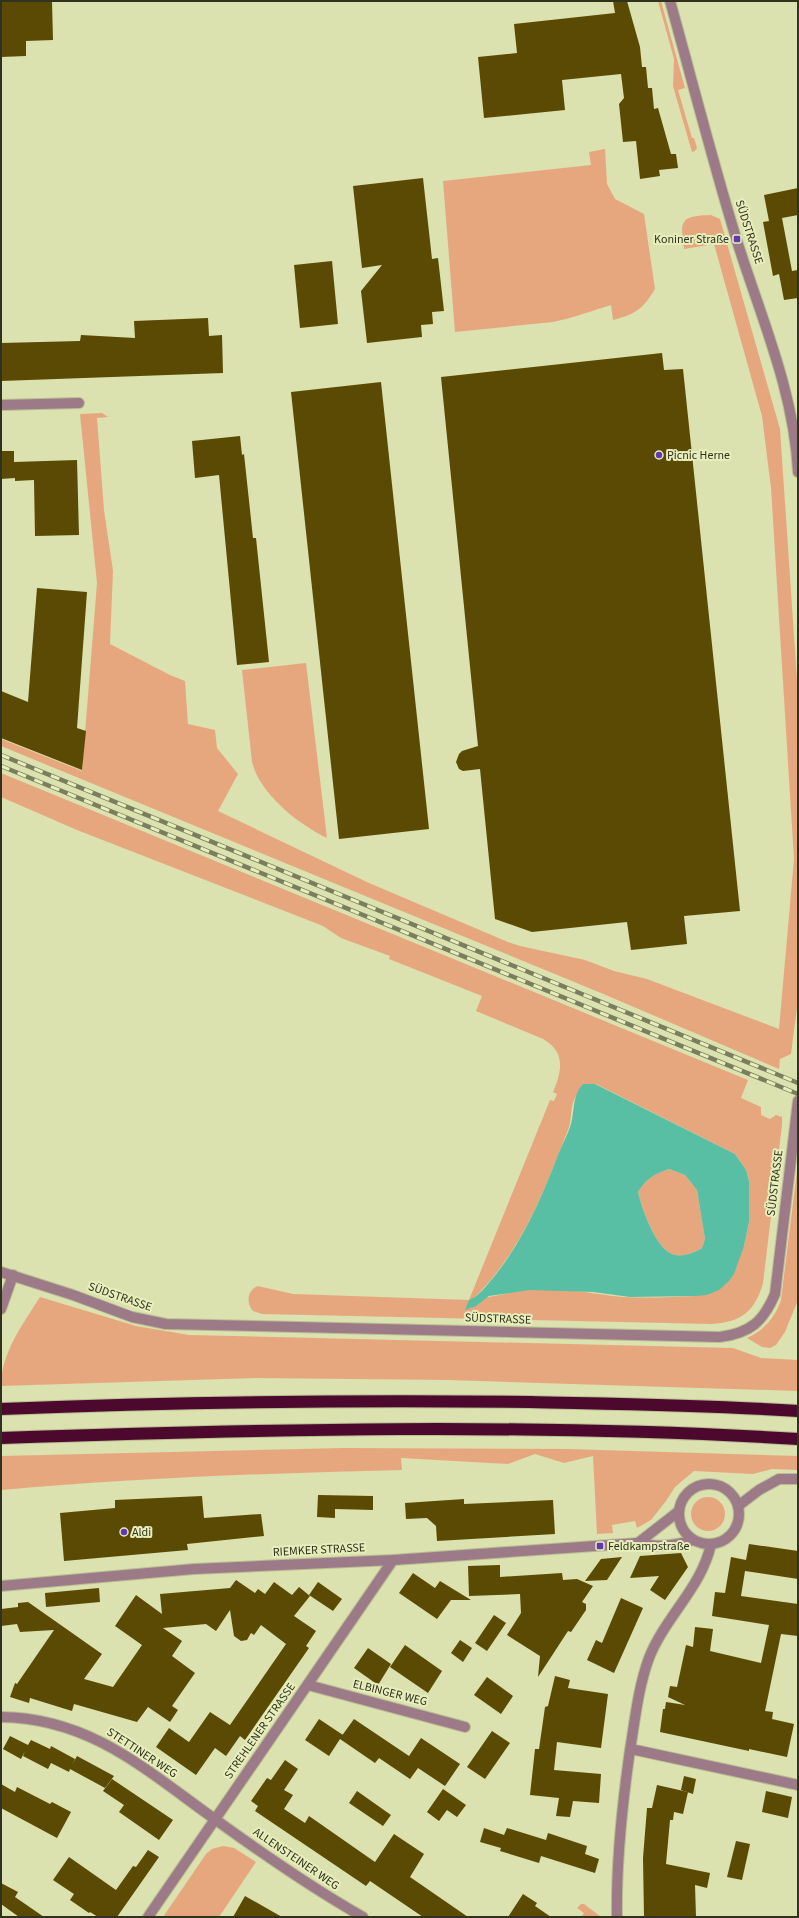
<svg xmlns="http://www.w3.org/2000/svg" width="799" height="1918" font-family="'Source Sans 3',sans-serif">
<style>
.green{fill:#e7a77e;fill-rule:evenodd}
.water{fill:#59bfa4;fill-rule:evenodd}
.building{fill:#5b4a03}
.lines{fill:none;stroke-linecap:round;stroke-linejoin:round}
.minor-casing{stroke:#b9be92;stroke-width:12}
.highway-casing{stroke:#b9be92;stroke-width:14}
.minor{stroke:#9d7a88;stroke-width:10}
.highway{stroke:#4d092d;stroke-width:12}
.rail-casing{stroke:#7a7e5d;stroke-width:4.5}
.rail{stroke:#e8eebb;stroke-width:3;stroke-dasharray:9;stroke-linecap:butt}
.poi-dot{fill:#6038af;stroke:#e8eebb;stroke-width:1.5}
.labels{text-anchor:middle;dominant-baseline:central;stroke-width:4;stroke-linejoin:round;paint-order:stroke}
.street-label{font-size:12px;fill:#30321e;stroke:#e8eebb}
.poi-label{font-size:12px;fill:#30321e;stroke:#e8eebb;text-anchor:start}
</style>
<rect width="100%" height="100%" fill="#dbe1af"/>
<g class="green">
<path d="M658,1H661L685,88L678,90L692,138H694L697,148L695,151L692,152L673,86L674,59Z"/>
<path d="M605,149L607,184L615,199L644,214L655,289C643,309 636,314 613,320L611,305L570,318L553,322L455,332L443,181L591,165L589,152Z"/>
<path d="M711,215L720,219L780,429L798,695V1000L791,1054L780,1059L779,1069L601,993L1,746V739L82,771L97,583L80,414L102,413L108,417L97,418L104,510L113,571L110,644L170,675L185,681L188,724L215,730L217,748L238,774L218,811L369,883L508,942L520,946L585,960L614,971L647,979L779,1029L794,859L771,488L762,416L714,244L684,249C680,220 680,216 711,215Z"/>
<path d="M306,663L327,838C298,824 260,794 252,762L242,670Z"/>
<path d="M1,773L748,1080L741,1098L761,1107V1115L770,1119L776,1115L782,1117V1125L763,1283C755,1311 742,1322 712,1324L262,1314L253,1311C246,1303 247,1290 258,1286L293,1294L469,1300L550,1100L554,1101L557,1094L553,1092C562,1071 566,1052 543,1039L476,1011L482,996L389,959L390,956L341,938L323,926L77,830L1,797ZM583,1084H596L735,1154L746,1170L749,1181V1222L744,1246L696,1296C669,1297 639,1299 613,1296C586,1292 558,1288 530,1290C510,1291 492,1298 473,1299C523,1250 543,1193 568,1130C572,1120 570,1110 574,1100C576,1095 580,1089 583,1084Z"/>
<path d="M798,1163V1300L785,1332L776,1345L770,1348L762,1347L747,1338C764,1330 775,1318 781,1300Z"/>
<path d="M669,1169L685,1175L697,1190L705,1239L702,1248C694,1253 681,1258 672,1254C655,1247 642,1209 638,1192C646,1179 654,1174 669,1169Z"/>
<path d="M40,1297L136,1326L189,1335L733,1348L761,1358L798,1360V1391L448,1380L257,1378L1,1386C1,1353 23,1324 40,1297Z"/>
<path d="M344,1448L568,1449L798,1456V1470L772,1469L753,1474L694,1471L675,1487L666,1501L651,1520L637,1528L635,1521L612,1525L613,1533L597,1534L593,1456L564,1463L535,1454L508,1464L401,1458L402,1470C268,1473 134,1478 1,1490V1456Z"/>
<circle cx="708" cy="1514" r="17"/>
<path d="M223,1846L234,1848L256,1862L219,1917H163L206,1854L212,1849Z"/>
<path d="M581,1904H584L601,1917H581L584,1913L577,1908Z"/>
</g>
<path class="water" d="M583,1084H595L735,1154L746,1170L749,1181V1222L744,1246L734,1274L729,1281L719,1290L707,1295L696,1296L630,1297L593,1292L530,1290L489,1296L476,1306L465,1310L469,1300C478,1297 486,1286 493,1278C523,1241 541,1199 558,1155C562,1145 568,1134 571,1124C575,1109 572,1096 583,1084ZM669,1169L685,1175L697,1190L705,1239L702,1248C694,1253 681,1258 672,1254C655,1247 642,1209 638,1192C646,1179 654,1174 669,1169Z"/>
<g class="building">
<path d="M1,1H52L53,40L26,41V56L1,57Z"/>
<path d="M613,1H627L640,47L642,67H646L648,88H652L654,109L658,108L671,154H676L678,168L659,170L660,176L640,179L636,141L623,142L619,104L624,98L621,74L562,80L565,110L484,118L478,57L517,53L514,24L615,13Z"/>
<path d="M423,178L432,259L438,258L444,311L432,312L433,324L421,325L422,337L367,343L361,291L382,265L362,268L353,186Z"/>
<path d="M798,188V215L782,218L792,271L798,270V298L784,300L779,274L773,276L763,222L769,221L764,195Z"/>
<path d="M332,261L338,324L300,328L294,265Z"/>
<path d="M208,318L209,336L222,335L223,373L1,381V343L80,341L81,335L135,338L134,321Z"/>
<path d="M662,353L664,370L683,369L740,911L684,916L687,944L631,950L627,922L532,932L495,919L480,769L463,771L459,769L456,762L459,754L462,751L478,746L441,377Z"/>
<path d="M381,382L429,829L339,839L291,392Z"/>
<path d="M240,436L242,455L244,454L253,538H256L269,662L237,665L219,475L195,478L192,441Z"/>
<path d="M1,451H14V462L77,460L79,535L35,536L34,480L15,481V478L1,479Z"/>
<path d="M37,588L87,592L77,728L86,731L82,770L1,738V691L28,702Z"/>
<path d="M318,1495L373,1496V1510L335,1509V1518L317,1517Z"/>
<path d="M202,1496L204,1518L261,1514L264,1536L187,1544L188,1550L64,1561L60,1513L115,1508V1500Z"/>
<path d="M464,1499V1504L553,1500L555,1534L437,1541L436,1526L427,1518L406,1519L405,1503Z"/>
<path d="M749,1544L798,1551V1579L745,1571L741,1596L798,1604V1636L781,1634L765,1711L773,1712L772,1719L794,1724L787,1757L749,1749V1751L660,1732L663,1709H665L666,1702L685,1705L668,1697L670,1686L677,1687L686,1645L693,1647L695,1627L713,1629L710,1651L761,1663L769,1625L712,1616L715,1592L725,1593L731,1557L746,1560Z"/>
<path d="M681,1553L688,1567L665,1600L650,1590L659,1576L630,1578L640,1556Z"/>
<path d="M622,1557L607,1580L585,1581L601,1559Z"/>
<path d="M500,1565V1577L562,1573L563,1580L577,1579L593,1586L582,1602L586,1604V1610L571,1632L568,1631L538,1677L540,1656L507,1635L521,1613L520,1594L469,1596L468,1566Z"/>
<path d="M413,1573L435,1588L440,1581L471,1600H451L437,1619L399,1593Z"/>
<path d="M236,1580L255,1593L258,1589L265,1594L274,1582L292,1595L299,1587L310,1596L294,1616L316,1631L306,1646L309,1648L245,1740L240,1736L226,1756L215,1748L196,1775L156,1747L169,1728L189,1742L210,1712L230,1725L286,1644L261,1625L254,1635L251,1633L247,1640L241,1641L234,1636L230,1610L216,1631L206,1624L163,1628L182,1641L172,1656L195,1673L172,1706L178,1710L170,1722L148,1707L137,1722L74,1704L72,1711L30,1698L29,1703L10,1697L15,1683L17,1684L54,1630L20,1632L17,1624L1,1626V1609L18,1607V1603L28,1602L102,1654L84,1679L113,1687L142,1645L115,1626L136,1595L162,1614L160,1594L230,1588Z"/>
<path d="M318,1582L342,1599L333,1611L309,1595Z"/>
<path d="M99,1588L100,1602L46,1607L45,1593Z"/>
<path d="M621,1598L643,1608L614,1673L587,1660L596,1640L602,1643Z"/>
<path d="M494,1615L506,1623L487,1651L475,1643Z"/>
<path d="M460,1640L472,1648L463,1662L451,1653Z"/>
<path d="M405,1645L442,1671L428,1693L390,1667Z"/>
<path d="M368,1648L391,1664L378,1685L354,1668Z"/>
<path d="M555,1676L570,1680L568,1688L608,1694L601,1748L557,1742L554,1770L601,1774L599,1803L573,1801L570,1817L556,1816L559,1798L530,1795L535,1749H539L545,1707L548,1706Z"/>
<path d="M487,1677L513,1696L501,1714L474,1695Z"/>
<path d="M319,1719L343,1735L341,1737L354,1719L409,1756L421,1738L460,1764L445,1786L418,1768L410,1779L379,1758L375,1763L340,1739L329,1756L305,1740Z"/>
<path d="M492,1731L510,1743L485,1779L467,1767Z"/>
<path d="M10,1736L28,1745L31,1740L50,1749L51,1746L75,1759L72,1765L77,1756L114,1776L105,1788L70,1769L69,1772L51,1763L48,1769L23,1756L25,1751L21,1759L3,1749Z"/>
<path d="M285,1760L298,1769L284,1790L293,1795L284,1809L305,1823L309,1816L375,1862L394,1834L424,1854L410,1877L468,1917H423L370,1881L366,1886L255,1811L258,1806L251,1801L267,1778L271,1780Z"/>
<path d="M684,1776L696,1779L693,1794L681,1790Z"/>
<path d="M112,1779L173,1820L159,1840L119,1812L124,1805L103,1791Z"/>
<path d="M1,1784L15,1792L17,1787L50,1804L52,1802L71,1812L57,1838L1,1808Z"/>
<path d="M657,1785L688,1792L683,1814L674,1812L673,1820H670L666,1864L710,1873L707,1888L695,1885L696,1917H644L643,1858L647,1808H652Z"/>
<path d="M443,1789L466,1805L457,1817L447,1810L439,1821L427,1812Z"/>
<path d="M357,1791L391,1815L383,1826L349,1803Z"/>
<path d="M766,1791L792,1797L788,1818L762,1812Z"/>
<path d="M484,1828L504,1835L507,1828L546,1840L548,1833L587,1846L585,1854L599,1859L595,1873L541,1856L539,1863L500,1851L501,1848L480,1842Z"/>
<path d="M736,1841L750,1844L742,1880L727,1877Z"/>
<path d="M148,1850L159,1857L117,1917H98L90,1912L89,1913L70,1900L74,1894L53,1880L69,1857L116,1890L133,1866L136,1867Z"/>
<path d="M1,1883L18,1892L15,1897L44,1917H19L1,1904Z"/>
<path d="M523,1894L537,1903L535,1906L551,1917H508Z"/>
<path d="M245,1896L282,1917H233Z"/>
</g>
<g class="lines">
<defs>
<g id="minor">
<path d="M670,1C692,80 712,159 736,238C760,315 794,390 798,472"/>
<path d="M1,405L79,403"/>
<path d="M1,1272L73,1295L132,1317L166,1324L720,1337C750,1333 763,1322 775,1294L798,1101"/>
<path d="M1,1309L13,1275"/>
<circle cx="709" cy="1514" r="30"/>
<path d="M738,1506L759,1490L779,1479H798"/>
<path d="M638,1543L679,1511"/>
<path d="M1,1586L194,1569L393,1560L638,1543C657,1548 674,1546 693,1540"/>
<path d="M308,1685L465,1727"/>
<path d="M1,1717C91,1718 147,1771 216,1820C263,1854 312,1888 363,1917"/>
<path d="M631,1749L798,1785"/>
<path d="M148,1917L393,1560"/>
<path d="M617,1917C616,1861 622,1806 630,1750C635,1720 638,1688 649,1658C665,1617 702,1587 711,1544"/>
</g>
<g id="highway">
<path d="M1,1409C177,1402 353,1400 530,1402C619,1404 709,1405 798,1411"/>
<path d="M1,1438C267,1429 533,1423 798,1439"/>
</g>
</defs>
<use href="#minor" class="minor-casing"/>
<use href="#highway" class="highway-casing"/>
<use href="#minor" class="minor"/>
<use href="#highway" class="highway"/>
<defs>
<g id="rail">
<path d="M1,755L798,1083"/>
<path d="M1,766L798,1094"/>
</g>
</defs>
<use href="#rail" class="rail-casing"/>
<use href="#rail" class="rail"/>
</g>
<g class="poi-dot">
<rect x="733" y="235" width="8" height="8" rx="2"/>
<circle cx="659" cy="455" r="4"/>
<circle cx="124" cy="1532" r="4"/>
<rect x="596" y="1542" width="8" height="8" rx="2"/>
</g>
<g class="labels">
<g class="street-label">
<text transform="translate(749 232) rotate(72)">SÜDSTRASSE</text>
<text transform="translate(775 1183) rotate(-83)">SÜDSTRASSE</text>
<text transform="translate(120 1297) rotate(19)">SÜDSTRASSE</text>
<text transform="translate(498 1319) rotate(2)">SÜDSTRASSE</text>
<text transform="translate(319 1550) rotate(-3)">RIEMKER STRASSE</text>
<text transform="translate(390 1693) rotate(14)">ELBINGER WEG</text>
<text transform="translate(260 1731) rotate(-55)">STREHLENER STRASSE</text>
<text transform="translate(142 1753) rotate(33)">STETTINER WEG</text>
<text transform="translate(296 1859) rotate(34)">ALLENSTEINER WEG</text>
</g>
<g class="poi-label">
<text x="729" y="239" text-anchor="end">Koniner Straße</text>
<text x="667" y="455">Picnic Herne</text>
<text x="132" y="1532">Aldi</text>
<text x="608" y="1546">Feldkampstraße</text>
</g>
</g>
<rect width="799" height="1918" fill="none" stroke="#30321e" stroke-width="4"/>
</svg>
